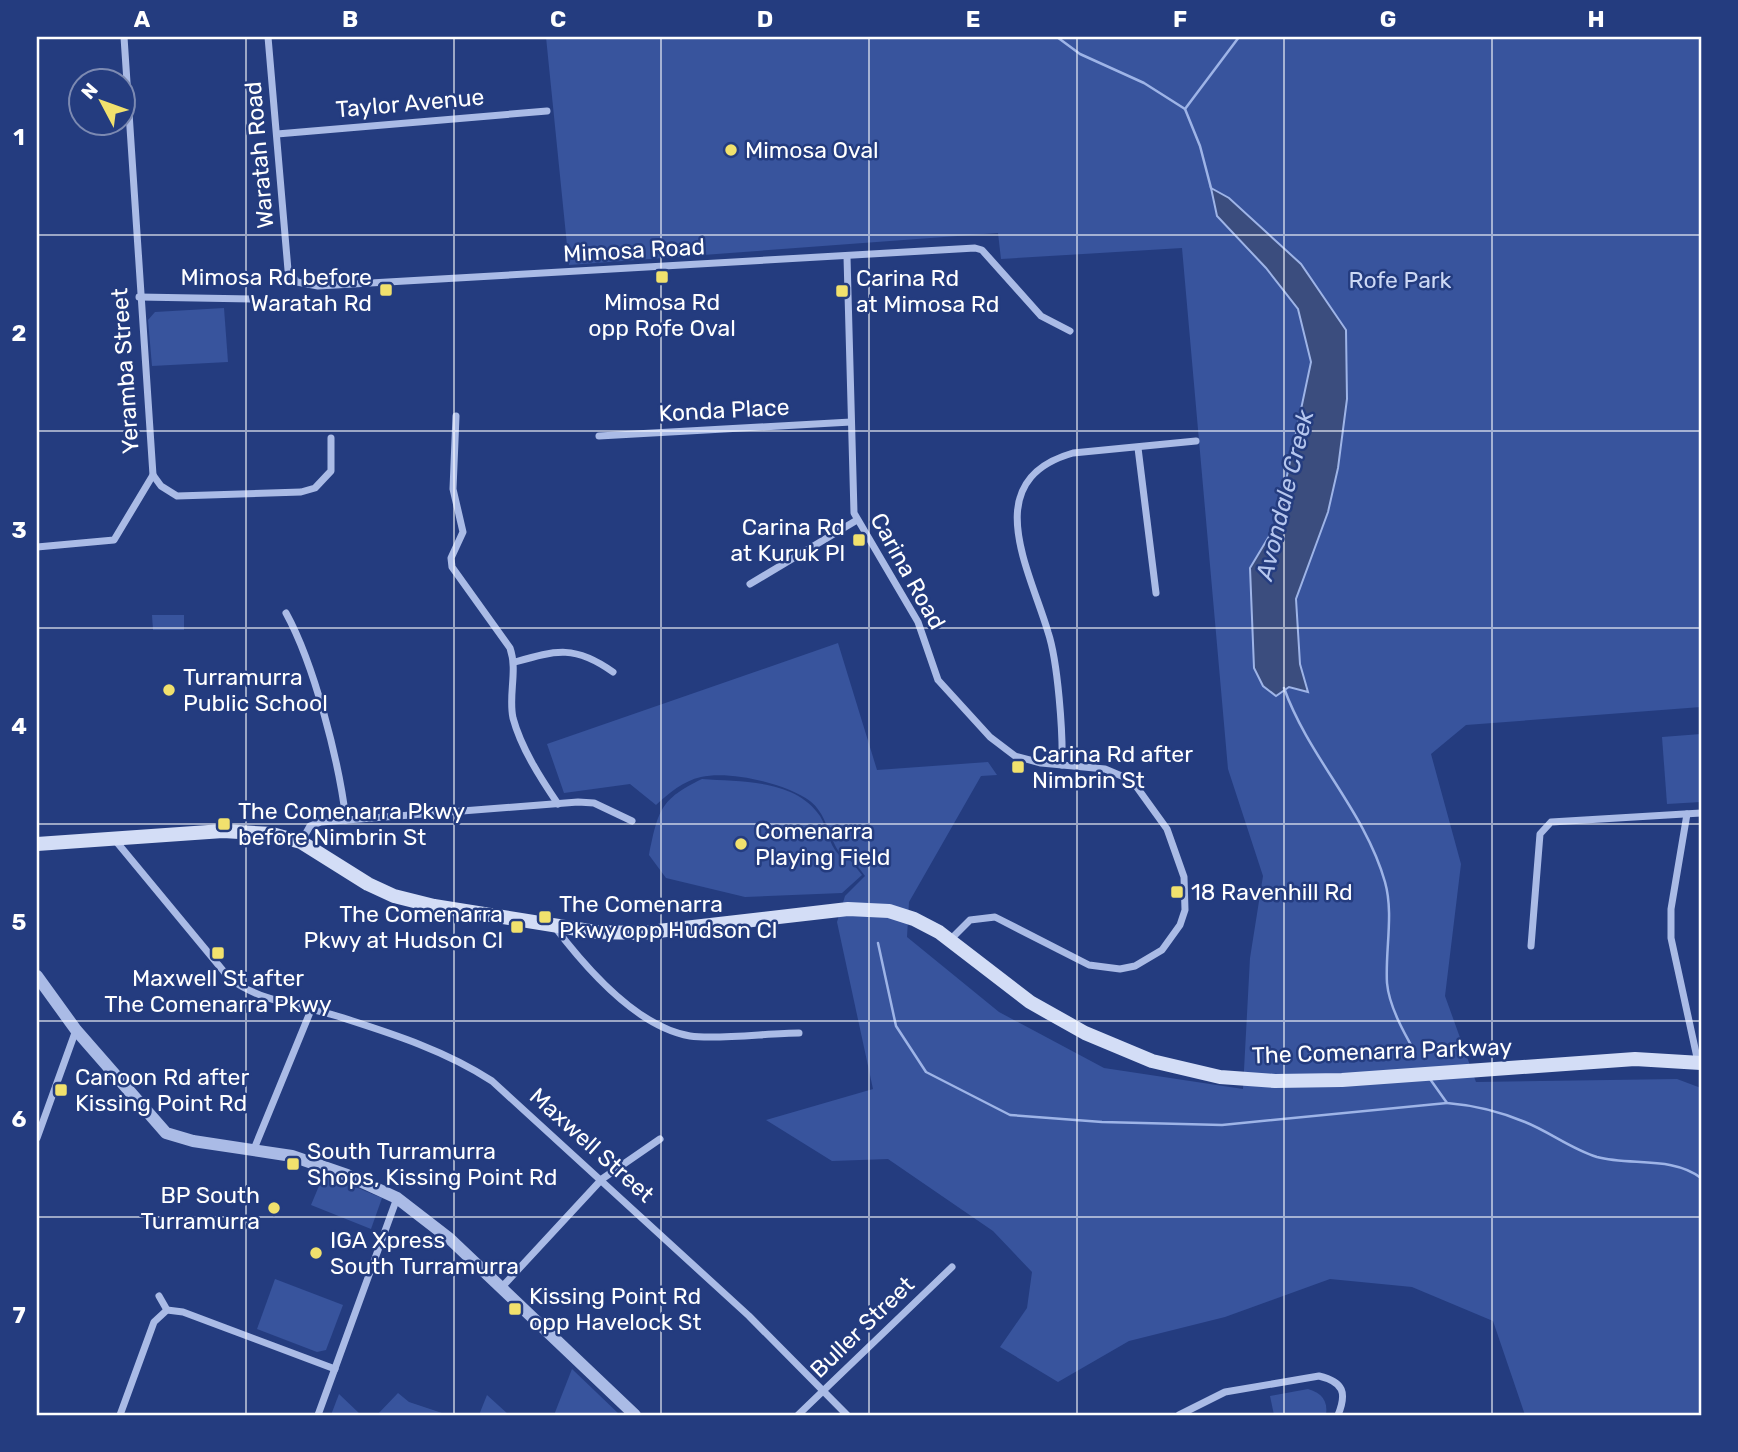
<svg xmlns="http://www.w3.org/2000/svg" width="1738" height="1452" font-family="Rubik,sans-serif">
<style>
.green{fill:#38549d}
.water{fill:#3b4d7e;stroke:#9eb4e7;stroke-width:2}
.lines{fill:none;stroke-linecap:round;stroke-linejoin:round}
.stream{stroke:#9eb4e7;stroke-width:2.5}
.minor{stroke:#aabbe6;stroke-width:7}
.tertiary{stroke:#aabbe6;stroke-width:12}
.secondary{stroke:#d3ddf6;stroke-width:14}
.grid{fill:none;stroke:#fff;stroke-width:2;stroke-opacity:0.55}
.poi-dot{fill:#f1e16d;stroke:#243c7f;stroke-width:2.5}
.labels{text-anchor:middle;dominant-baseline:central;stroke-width:5;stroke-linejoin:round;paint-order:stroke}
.street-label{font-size:23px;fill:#fff;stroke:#243c7f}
.poi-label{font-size:23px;fill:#fff;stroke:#243c7f;text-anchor:start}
.park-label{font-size:23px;fill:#cdd8f5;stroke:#243c7f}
.water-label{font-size:24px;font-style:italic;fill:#b5c6ee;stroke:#243c7f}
.neatline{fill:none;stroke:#fff;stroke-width:2.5}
.grid-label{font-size:23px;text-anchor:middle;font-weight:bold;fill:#fff}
</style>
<rect width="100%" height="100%" fill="#243c7f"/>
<g class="green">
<path d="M546,37H1701V707L1466,725L1431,754L1461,864L1445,996L1476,1082L1677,1079L1701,1088V1415H1525L1493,1321L1412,1287L1330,1279L1225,1317L1129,1341L1058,1382L1000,1347L1027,1308L1032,1272L993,1231L888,1159L832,1161L766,1120L873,1089L837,922L845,896L865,876L847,852H839C829,837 826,813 810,801C787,784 730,770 701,777C683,781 669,793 656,805L630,784L564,793L547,744L838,643L877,770L988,762L997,775L981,776L909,902L907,937L999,1012L1104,1068L1243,1089L1250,958L1263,876L1228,769L1182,248L1001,259L998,233L569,265Z"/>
<path d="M224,308L228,362L152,366L148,320L155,312Z"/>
<path d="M152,615H184V630H153Z"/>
<path d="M1701,734V802L1667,804L1662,737Z"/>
<path d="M702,779C741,782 795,779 820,816C828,829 828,843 839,855H846L862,875L842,893L745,897L666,878L649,855C658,811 660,799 702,779Z"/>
<path d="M324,1174L382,1198L371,1229L311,1205Z"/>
<path d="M275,1279L343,1305L326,1350L317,1352L257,1329Z"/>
<path d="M572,1369L620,1415H554Z"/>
<path d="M1308,1389C1322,1393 1328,1401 1326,1415H1274L1270,1396Z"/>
<path d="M398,1393L409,1402L448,1415H377Z"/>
<path d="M339,1394L361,1415H331Z"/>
<path d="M487,1395L509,1415H479Z"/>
</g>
<path class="water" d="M1211,188L1229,198L1301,264L1346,330L1347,399L1338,468L1328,512L1296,599L1300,664L1308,692L1289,687L1276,696L1263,686L1254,668L1250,568L1277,523L1311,362L1298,309L1266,268L1217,216Z"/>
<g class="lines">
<g class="stream">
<path d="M1057,37L1080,54L1144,83L1185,109L1200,146L1211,188"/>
<path d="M1185,109L1239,37"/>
<path d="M1284,688C1309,758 1365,811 1385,882C1394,914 1385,950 1387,983C1389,1006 1404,1033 1415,1052"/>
<path d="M878,943L896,1026L926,1072L1010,1115L1102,1122L1222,1125L1447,1103"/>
<path d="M1430,1079L1447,1103C1472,1105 1501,1112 1525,1122C1550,1132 1571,1149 1597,1157C1630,1166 1673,1156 1701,1178"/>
</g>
<g class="minor">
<path d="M124,37L153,475L161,486L177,496L301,492L315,488L331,471V438"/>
<path d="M268,37L288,270L297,282L318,286L975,248L982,250L1041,316L1070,331"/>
<path d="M277,134L547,111"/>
<path d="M847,257L854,513L918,622L938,680L990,737L1015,756L1041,763L1105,769L1124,777L1136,786L1167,829L1184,877L1185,910L1180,925L1162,950L1135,966L1120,969L1089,965L995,917L970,920L950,940"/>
<path d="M139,297L252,299"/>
<path d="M456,416L453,489L463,532L451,558L452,567L510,648C518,671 508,695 513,718C521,748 541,779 558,804"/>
<path d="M599,436L851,422"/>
<path d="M1138,448L1156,593"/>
<path d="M37,547L114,540L153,475"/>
<path d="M750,584L857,520"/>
<path d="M286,613C314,664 339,761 346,820"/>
<path d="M515,662C557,650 575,645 613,672"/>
<path d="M1062,765C1063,733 1058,662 1048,632C1029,568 978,480 1073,453L1196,441"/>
<path d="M1687,814L1671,909V938L1698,1062"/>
<path d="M115,840L230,979C262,1002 300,1005 337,1016C390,1033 445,1050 492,1081L749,1316L847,1415"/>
<path d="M301,842L310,826L321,822L578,802L594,803L632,821"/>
<path d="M554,926C585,967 637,1027 690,1036C717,1040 769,1033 799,1033"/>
<path d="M1531,946L1540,834L1551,822L1701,813"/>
<path d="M37,1138L76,1030"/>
<path d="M254,1149L311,1010"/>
<path d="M502,1287L602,1179L660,1139"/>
<path d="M159,1296L167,1310"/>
<path d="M120,1415L154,1322L167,1310L183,1312L335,1369"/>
<path d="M318,1415L397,1198"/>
<path d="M798,1415L952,1267"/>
<path d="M1179,1415L1225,1392L1319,1376C1344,1382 1347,1393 1338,1415"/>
</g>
<path class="tertiary" d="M37,976L76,1030L166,1133L193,1141L292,1156L347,1175L397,1198L450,1239L635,1415"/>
<path class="secondary" d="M37,844L223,831L272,834L301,842L368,884L394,896L434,906L596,932L641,933L848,909L889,911L914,919L939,932L1030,1002L1085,1033L1152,1061L1220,1077L1275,1081L1342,1080L1635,1059L1701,1063"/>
</g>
<path class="grid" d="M246,37V1415M454,37V1415M661,37V1415M869,37V1415M1077,37V1415M1284,37V1415M1492,37V1415M37,235H1701M37,431H1701M37,628H1701M37,824H1701M37,1021H1701M37,1217H1701"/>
<g class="poi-dot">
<circle cx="731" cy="150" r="7"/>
<rect x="655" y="270" width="14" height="14" rx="3.5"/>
<rect x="379" y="283" width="14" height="14" rx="3.5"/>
<rect x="835" y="284" width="14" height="14" rx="3.5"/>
<rect x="852" y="533" width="14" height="14" rx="3.5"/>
<circle cx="169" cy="690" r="7"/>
<rect x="1011" y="760" width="14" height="14" rx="3.5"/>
<rect x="217" y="817" width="14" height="14" rx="3.5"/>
<circle cx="741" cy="844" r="7"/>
<rect x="1170" y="885" width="14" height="14" rx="3.5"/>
<rect x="538" y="910" width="14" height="14" rx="3.5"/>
<rect x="510" y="920" width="14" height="14" rx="3.5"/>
<rect x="211" y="946" width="14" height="14" rx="3.5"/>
<rect x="54" y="1083" width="14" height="14" rx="3.5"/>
<rect x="286" y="1157" width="14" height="14" rx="3.5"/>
<circle cx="274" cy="1208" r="7"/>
<circle cx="316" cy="1253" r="7"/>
<rect x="508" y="1302" width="14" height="14" rx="3.5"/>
</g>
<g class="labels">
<g class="street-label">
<text transform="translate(410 103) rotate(-5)">Taylor Avenue</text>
<text transform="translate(259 155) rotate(-95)">Waratah Road</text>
<text transform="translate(634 250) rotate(-3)">Mimosa Road</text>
<text transform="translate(125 371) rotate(-94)">Yeramba Street</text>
<text transform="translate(724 410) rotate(-3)">Konda Place</text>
<text transform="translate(908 571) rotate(61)">Carina Road</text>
<text transform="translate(1382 1051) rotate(-2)">The Comenarra Parkway</text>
<text transform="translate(592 1145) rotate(42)">Maxwell Street</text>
<text transform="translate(862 1327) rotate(-44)">Buller Street</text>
</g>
<g class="poi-label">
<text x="745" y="150">Mimosa Oval</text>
<text x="372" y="277" text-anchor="end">Mimosa Rd before<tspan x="372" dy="26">Waratah Rd</tspan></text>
<text x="856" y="278">Carina Rd<tspan x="856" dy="26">at Mimosa Rd</tspan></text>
<text x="662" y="302" text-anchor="middle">Mimosa Rd<tspan x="662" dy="26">opp Rofe Oval</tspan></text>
<text x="845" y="527" text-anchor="end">Carina Rd<tspan x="845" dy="26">at Kuruk Pl</tspan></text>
<text x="183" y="677">Turramurra<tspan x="183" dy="26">Public School</tspan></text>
<text x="1032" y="754">Carina Rd after<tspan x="1032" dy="26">Nimbrin St</tspan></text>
<text x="238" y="811">The Comenarra Pkwy<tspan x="238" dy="26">before Nimbrin St</tspan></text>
<text x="755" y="831">Comenarra<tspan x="755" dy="26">Playing Field</tspan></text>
<text x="1191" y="892">18 Ravenhill Rd</text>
<text x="559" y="904">The Comenarra<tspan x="559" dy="26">Pkwy opp Hudson Cl</tspan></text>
<text x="503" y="914" text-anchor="end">The Comenarra<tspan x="503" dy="26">Pkwy at Hudson Cl</tspan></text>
<text x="218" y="978" text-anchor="middle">Maxwell St after<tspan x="218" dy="26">The Comenarra Pkwy</tspan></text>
<text x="75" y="1077">Canoon Rd after<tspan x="75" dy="26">Kissing Point Rd</tspan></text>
<text x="307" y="1151">South Turramurra<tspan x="307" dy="26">Shops, Kissing Point Rd</tspan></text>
<text x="260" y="1195" text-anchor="end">BP South<tspan x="260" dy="26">Turramurra</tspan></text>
<text x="330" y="1240">IGA Xpress<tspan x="330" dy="26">South Turramurra</tspan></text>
<text x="529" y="1296">Kissing Point Rd<tspan x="529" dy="26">opp Havelock St</tspan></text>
</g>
<g class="park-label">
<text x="1400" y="280">Rofe Park</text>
</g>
<g class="water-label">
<text transform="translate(1285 495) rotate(-76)">Avondale Creek</text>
</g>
</g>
<rect width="1738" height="1452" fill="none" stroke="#243c7f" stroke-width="77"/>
<g transform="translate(102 102) rotate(311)"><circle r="33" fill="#243c7f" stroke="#7c8ab2" stroke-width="2"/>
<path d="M0-5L12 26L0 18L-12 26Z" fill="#f1e16d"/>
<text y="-10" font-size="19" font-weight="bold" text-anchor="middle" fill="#ffffff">N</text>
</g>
<rect x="38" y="38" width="1662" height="1376" class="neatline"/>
<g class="grid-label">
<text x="142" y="27">A</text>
<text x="350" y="27">B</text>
<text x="558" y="27">C</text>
<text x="765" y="27">D</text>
<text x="973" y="27">E</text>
<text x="1180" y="27">F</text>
<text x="1388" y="27">G</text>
<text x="1596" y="27">H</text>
<text x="19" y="145">1</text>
<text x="19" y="341">2</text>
<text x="19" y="538">3</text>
<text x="19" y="734">4</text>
<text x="19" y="930">5</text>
<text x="19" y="1127">6</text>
<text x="19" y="1323">7</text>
</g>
</svg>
